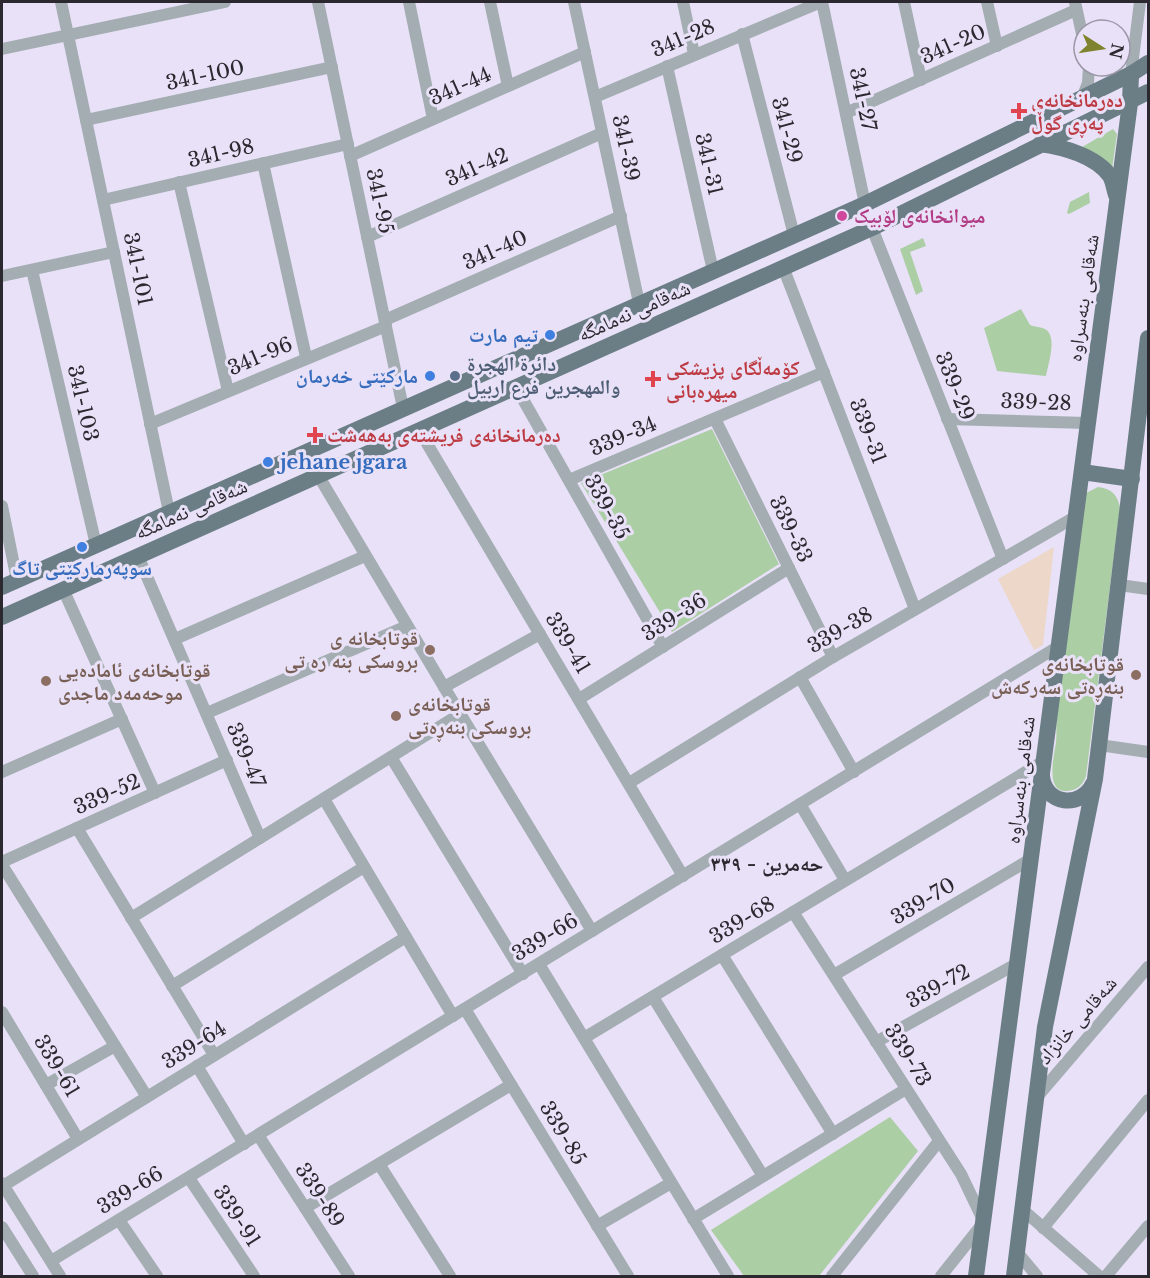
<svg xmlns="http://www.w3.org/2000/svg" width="1150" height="1278" font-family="'Libre Baskerville','Noto Naskh Arabic',serif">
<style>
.commercial{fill:#ecd7c9}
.green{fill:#accea5}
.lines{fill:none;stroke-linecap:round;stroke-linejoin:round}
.minor{stroke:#a3adb2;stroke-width:12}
.major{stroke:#6b7e86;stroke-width:16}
.health-dot{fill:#e0444e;stroke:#e8e1f7;stroke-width:2}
.hotel-dot{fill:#d1479c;stroke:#e8e1f7;stroke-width:2}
.shop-dot{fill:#3f7fe0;stroke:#e8e1f7;stroke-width:2}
.service-dot{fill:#5c6f8a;stroke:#e8e1f7;stroke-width:2}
.education-dot{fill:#8d6e63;stroke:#e8e1f7;stroke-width:2}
.labels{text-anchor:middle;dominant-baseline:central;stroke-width:6;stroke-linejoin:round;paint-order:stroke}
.street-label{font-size:20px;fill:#2b2830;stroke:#e8e1f7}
.health-label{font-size:20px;font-weight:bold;fill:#be3a42;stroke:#e8e1f7;text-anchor:start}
.hotel-label{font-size:20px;font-weight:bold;fill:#b23c85;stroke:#e8e1f7;text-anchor:start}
.shop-label{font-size:20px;font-weight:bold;fill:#366cbe;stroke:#e8e1f7;text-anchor:end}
.service-label{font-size:20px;font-weight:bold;fill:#4e5e75;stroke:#e8e1f7;text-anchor:start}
.education-label{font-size:20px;font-weight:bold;fill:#785e54;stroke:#e8e1f7;text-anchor:end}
.neighbourhood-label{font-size:21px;font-weight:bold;fill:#2b2830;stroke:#e8e1f7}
</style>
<rect width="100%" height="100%" fill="#e8e1f7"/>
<path class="commercial" d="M1054,547L1043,645L1034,650L998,579Z"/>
<g class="green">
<path d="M1113,129L1117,134L1112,169L1077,150Z"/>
<path d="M1089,192L1090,203L1069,214L1067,213L1070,202Z"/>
<path d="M923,238L926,246L910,252L923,291L916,295L900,249Z"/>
<path d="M1021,309L1030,325C1035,327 1041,327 1045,329C1058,336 1048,365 1046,376L997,371L984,328Z"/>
<path d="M712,429L779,564L672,632L581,483Z"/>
<path d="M1098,487C1111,488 1118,495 1120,508L1086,776C1084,782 1080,788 1073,790C1043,798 1054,757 1056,742C1057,731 1056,720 1056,709L1086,493Z"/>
<path d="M890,1117L918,1151L819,1276H744L711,1230Z"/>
</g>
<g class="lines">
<g class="minor">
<path d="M61,2L169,512"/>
<path d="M318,2L403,408"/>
<path d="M409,2L433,119"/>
<path d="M490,2L508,86"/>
<path d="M574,2L639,303"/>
<path d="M683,2L694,54"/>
<path d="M822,2L865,204"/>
<path d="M904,2L921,80"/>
<path d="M987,2L997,46"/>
<path d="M1075,2L1084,43"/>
<path d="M742,34L794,235"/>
<path d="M2,49L225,2"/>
<path d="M667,66L713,271"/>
<path d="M1131,74L1140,2"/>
<path d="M1083,96L1088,83L1089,66"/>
<path d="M595,97L821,2"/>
<path d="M846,113L1076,10"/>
<path d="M86,120L332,67"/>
<path d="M350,156L585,52"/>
<path d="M263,163L306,357"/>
<path d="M179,182L228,391"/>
<path d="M103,200L348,144"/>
<path d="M872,228L1003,559"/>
<path d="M367,237L602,133"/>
<path d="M783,267L915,609"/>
<path d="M32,270L96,545"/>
<path d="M2,276L114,252"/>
<path d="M385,320L621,216"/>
<path d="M516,387L663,647"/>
<path d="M715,419L833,657"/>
<path d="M947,419L1087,423"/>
<path d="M150,424L386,326"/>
<path d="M419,430L683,876"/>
<path d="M318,475L444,687L592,931"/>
<path d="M569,480L824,372"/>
<path d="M2,506L17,580"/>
<path d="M138,556L260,838"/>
<path d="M1119,585L1148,589"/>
<path d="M63,589L155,793"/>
<path d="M175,639L365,556"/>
<path d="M800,677L854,772"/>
<path d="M444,687L540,634"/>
<path d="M579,699L789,568"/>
<path d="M207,713L407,626"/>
<path d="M1099,745L1148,752"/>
<path d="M391,757L523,974"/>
<path d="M2,772L122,719"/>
<path d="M629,783L833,657L1075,517"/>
<path d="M324,799L453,1016"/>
<path d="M800,804L845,880"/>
<path d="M77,828L214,1055"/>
<path d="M2,862L227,760"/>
<path d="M2,865L147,1097"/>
<path d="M793,912L961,1174L984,1222L941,1276"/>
<path d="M131,918L460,714"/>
<path d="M722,955L833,1134"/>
<path d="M539,964L728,1276"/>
<path d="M834,975L1031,859"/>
<path d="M172,986L364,867"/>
<path d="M653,997L763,1176"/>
<path d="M465,1009L628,1276"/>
<path d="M2,1012L78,1139"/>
<path d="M584,1038L1044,761"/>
<path d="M876,1042L1018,963"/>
<path d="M197,1066L244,1144"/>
<path d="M46,1085L115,1046"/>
<path d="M1036,1098L1148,967"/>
<path d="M258,1135L349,1276"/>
<path d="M379,1164L450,1276"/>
<path d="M189,1178L254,1276"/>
<path d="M2,1183L60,1276"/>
<path d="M3,1186L406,937"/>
<path d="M305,1208L511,1085"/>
<path d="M1023,1210L1099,1276"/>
<path d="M693,1219L906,1089"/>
<path d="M119,1220L157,1276"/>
<path d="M597,1226L671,1183"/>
<path d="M2,1227L33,1276"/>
<path d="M1043,1228L1148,1100"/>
<path d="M1017,1252L1037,1276"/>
<path d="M51,1261L1059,646"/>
<path d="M832,1276L939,1141"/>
<path d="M1106,1276L1148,1226"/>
</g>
<g class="major">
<path d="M1040,144C1063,147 1096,156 1110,176C1113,181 1114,189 1116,195"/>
<path d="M1082,472L1132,479"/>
<path d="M2,587L865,204L1131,74L1148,63"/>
<path d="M2,617L872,228L1148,92"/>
<path d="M1042,776C1045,805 1081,809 1093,784"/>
<path d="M976,1276L1130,103L1131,74"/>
<path d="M1014,1276L1045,1027L1095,779L1148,338"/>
</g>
</g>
<g class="health-dot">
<path d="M1016 102h6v6h6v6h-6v6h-6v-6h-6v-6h6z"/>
<path d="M650 370h6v6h6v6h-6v6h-6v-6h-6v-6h6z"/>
<path d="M312 426h6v6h6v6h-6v6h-6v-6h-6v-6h6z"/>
</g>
<circle class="hotel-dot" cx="842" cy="216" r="6"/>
<g class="shop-dot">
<circle cx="550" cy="335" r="6"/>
<circle cx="430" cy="376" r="6"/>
<circle cx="268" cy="462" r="6"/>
<circle cx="82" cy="547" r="6"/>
</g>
<circle class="service-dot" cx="455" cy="376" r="6"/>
<g class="education-dot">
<circle cx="430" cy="650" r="6"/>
<circle cx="1136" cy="675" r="6"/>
<circle cx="46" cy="681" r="6"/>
<circle cx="396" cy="716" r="6"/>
</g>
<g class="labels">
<g class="street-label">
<text transform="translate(683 38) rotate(-23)">341-28</text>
<text transform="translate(953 44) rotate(-24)">341-20</text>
<text transform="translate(205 75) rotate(-12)">341-100</text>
<text transform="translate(460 86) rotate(-24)">341-44</text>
<text transform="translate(863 99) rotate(78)">341-27</text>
<text transform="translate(787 130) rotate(75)">341-29</text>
<text transform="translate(626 148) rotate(78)">341-39</text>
<text transform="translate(221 153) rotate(-13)">341-98</text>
<text transform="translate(709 164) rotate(77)">341-31</text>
<text transform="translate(477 167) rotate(-24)">341-42</text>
<text transform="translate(380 201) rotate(78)">341-95</text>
<text transform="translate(495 250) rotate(-24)">341-40</text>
<text transform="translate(138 269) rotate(78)">341-101</text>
<text transform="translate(1083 298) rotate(-82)">شەقامی بنەسراوە</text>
<text transform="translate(634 311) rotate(-24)">شەقامی نەمامگە</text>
<text transform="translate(260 356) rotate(-23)">341-96</text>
<text transform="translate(955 386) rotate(68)">339-29</text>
<text transform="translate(1036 402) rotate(2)">339-28</text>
<text transform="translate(83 403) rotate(77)">341-103</text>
<text transform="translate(868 431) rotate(69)">339-31</text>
<text transform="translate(623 436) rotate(-23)">339-34</text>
<text transform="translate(607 507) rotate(61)">339-35</text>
<text transform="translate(191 509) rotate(-24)">شەقامی نەمامگە</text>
<text transform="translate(791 529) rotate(64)">339-33</text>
<text transform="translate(674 617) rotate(-32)">339-36</text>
<text transform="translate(840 630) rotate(-30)">339-38</text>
<text transform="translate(568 643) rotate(59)">339-41</text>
<text transform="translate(246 755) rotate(67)">339-47</text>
<text transform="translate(1020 780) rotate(-83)">شەقامی بنەسراوە</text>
<text transform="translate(107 794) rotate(-24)">339-52</text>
<text transform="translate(923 901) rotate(-31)">339-70</text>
<text transform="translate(742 920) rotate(-31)">339-68</text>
<text transform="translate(545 937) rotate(-31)">339-66</text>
<text transform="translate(938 986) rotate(-29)">339-72</text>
<text transform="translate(1077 1020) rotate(-49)">شەقامی خانزاد</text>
<text transform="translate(194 1045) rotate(-32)">339-64</text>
<text transform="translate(908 1055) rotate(58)">339-73</text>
<text transform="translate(57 1066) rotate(59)">339-61</text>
<text transform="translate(563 1133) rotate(59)">339-85</text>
<text transform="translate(130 1190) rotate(-31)">339-66</text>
<text transform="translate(320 1195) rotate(57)">339-89</text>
<text transform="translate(237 1216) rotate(57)">339-91</text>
</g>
<g class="health-label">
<text x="1031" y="100">دەرمانخانەی<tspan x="1031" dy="23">پەڕی گوڵ</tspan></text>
<text x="666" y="368">کۆمەڵگای پزیشکی<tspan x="666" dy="23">میهرەبانی</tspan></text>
<text x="327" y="435">دەرمانخانەی فریشتەی بەهەشت</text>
</g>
<g class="hotel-label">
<text x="854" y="216">میوانخانەی لۆبیک</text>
</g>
<g class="shop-label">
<text x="538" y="335">تیم مارت</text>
<text x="418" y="376">مارکێتی خەرمان</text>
<text x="280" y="462" text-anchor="start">jehane jgara</text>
<text x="82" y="568" text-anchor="middle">سوپەرمارکێتی تاگ</text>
</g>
<g class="service-label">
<text x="467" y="364">دائرة الهجرة<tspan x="467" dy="23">والمهجرين فرع اربيل</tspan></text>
</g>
<g class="education-label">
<text x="418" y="638">قوتابخانه ى<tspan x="418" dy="23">بروسكى بنه ره تى</tspan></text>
<text x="1124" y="664">قوتابخانەی<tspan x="1124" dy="23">بنەڕەتی سەرکەش</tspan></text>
<text x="58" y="670" text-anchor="start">قوتابخانەی ئامادەیی<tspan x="58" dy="23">موحەمەد ماجدی</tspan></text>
<text x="408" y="704" text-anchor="start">قوتابخانەی<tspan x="408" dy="23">بروسکی بنەڕەتی</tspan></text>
</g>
<g class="neighbourhood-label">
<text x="767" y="864">حەمرین - ٣٣٩</text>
</g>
</g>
<rect width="1150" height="1278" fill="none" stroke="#2b2830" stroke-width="6"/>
<g transform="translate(1102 48) rotate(102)"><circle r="28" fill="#e8e1f7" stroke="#9c97a7" stroke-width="1.5"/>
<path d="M0-4.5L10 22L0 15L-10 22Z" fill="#80832d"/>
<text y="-9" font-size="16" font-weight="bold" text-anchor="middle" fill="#2b2830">N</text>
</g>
</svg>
